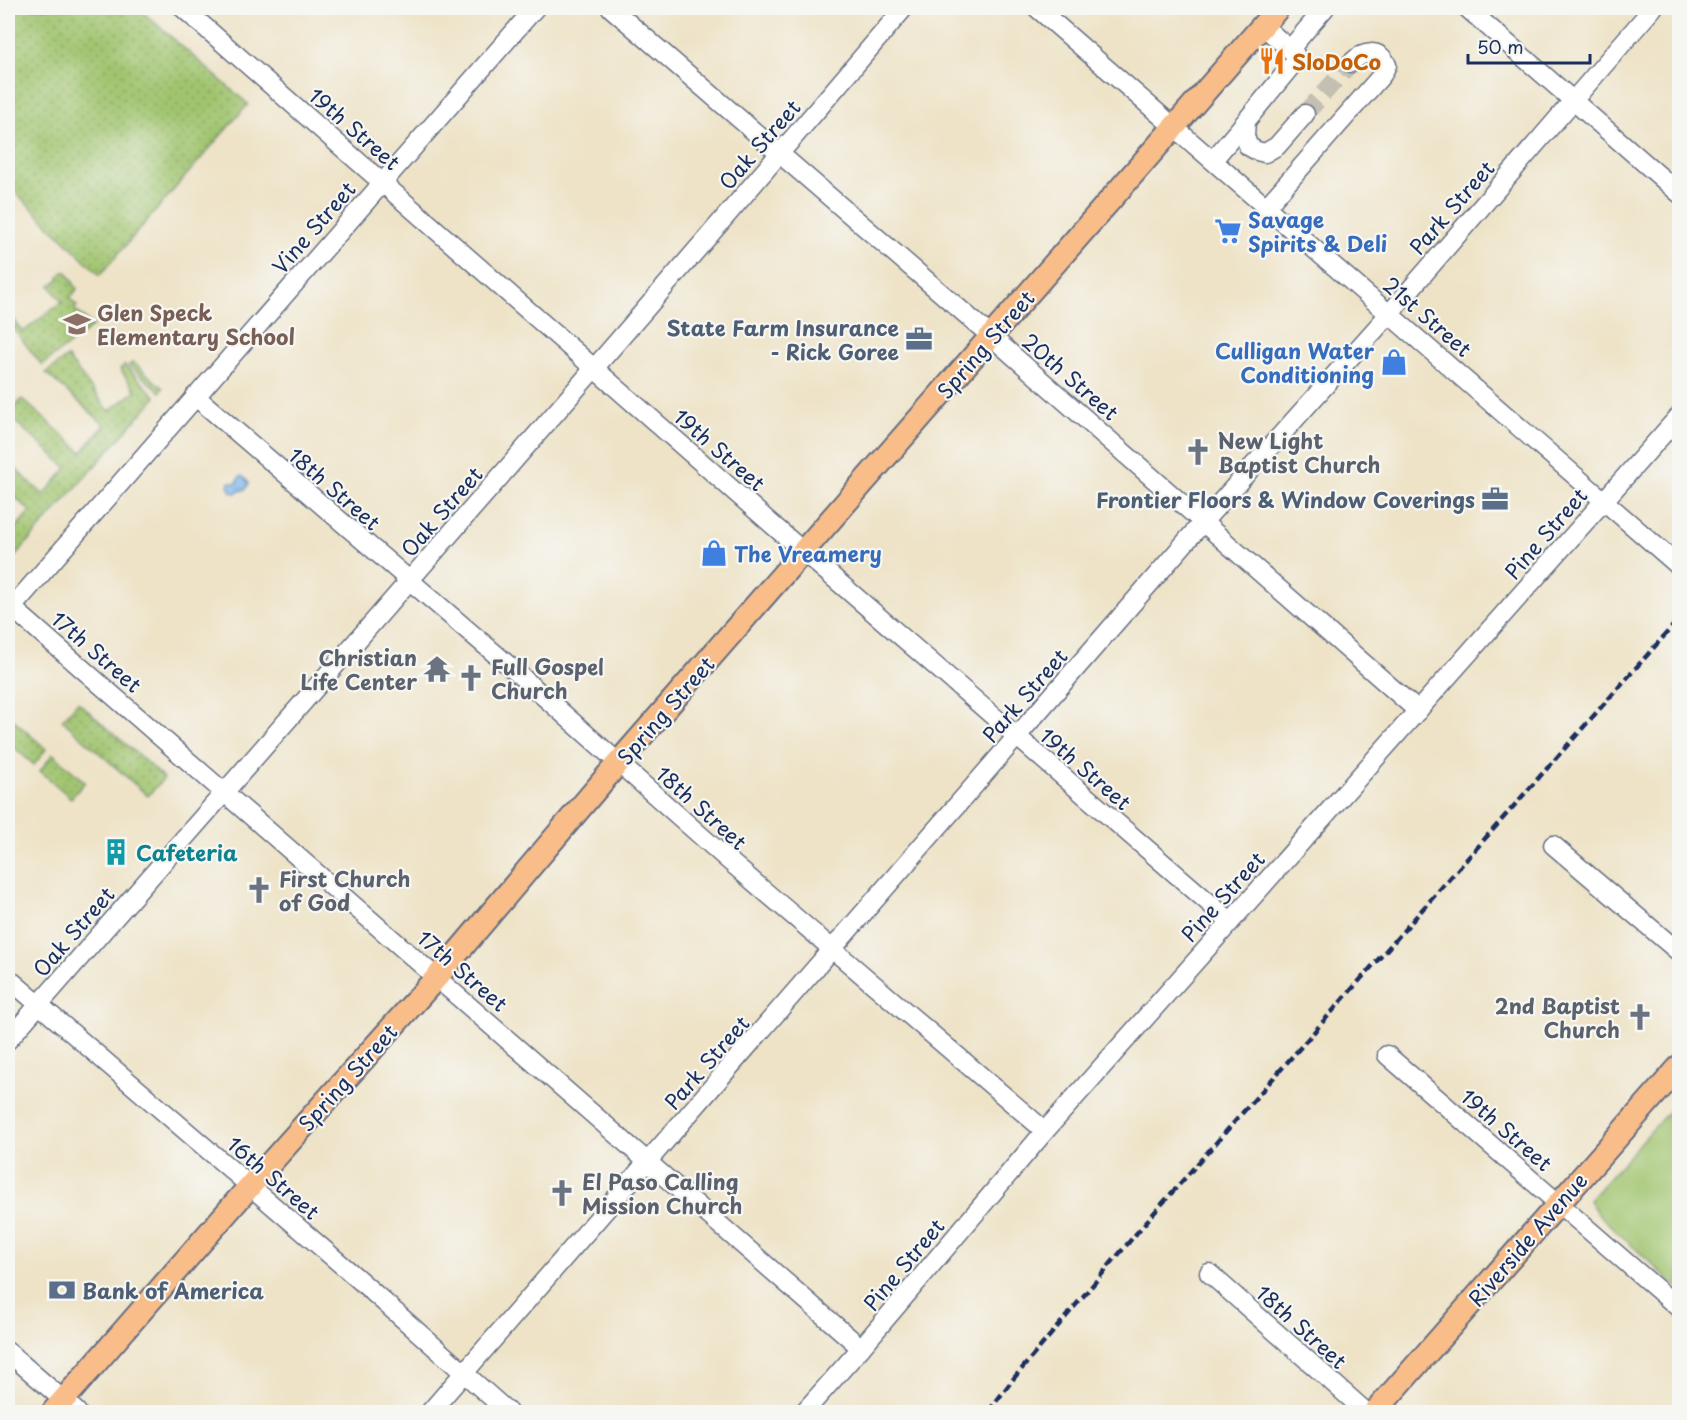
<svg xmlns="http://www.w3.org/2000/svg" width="1687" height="1420" font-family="'Playpen Sans',sans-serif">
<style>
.grass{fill:url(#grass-dots);stroke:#5e7a66;stroke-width:1.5}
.park{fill:#a0c46e;stroke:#5e7a66;stroke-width:1.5}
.water{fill:url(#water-ripples);stroke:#4b73a6;stroke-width:1.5}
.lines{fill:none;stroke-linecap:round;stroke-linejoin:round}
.minor-tunnel{stroke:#c4bfb2;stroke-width:18;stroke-dasharray:18 9;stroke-linecap:butt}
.minor-casing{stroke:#656e83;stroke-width:21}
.major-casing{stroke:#656e83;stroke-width:26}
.minor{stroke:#fff;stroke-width:18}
.major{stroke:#f8bd89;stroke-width:22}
.rail{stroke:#1b2f5e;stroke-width:4.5;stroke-dasharray:9 4.5;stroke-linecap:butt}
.labels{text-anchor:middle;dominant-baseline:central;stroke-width:4.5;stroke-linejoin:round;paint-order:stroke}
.food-label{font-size:21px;font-weight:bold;fill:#c56008;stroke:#f6f6f2;text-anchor:start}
.street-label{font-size:21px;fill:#1b2f5e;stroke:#f6f6f2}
.shop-label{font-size:21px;font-weight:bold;fill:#366cbe;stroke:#f6f6f2;text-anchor:start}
.education-label{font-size:21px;font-weight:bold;fill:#785e54;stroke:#f6f6f2;text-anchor:start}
.service-label{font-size:21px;font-weight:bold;fill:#4e5e75;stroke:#f6f6f2;text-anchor:end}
.worship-label{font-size:21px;font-weight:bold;fill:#5b616d;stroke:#f6f6f2;text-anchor:start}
.culture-label{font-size:21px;font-weight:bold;fill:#0d838f;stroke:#f6f6f2;text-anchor:start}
</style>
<defs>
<pattern id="grass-dots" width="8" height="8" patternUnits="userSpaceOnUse" patternTransform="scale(1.5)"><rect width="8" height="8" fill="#a0c46e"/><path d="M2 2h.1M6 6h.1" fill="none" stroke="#82a05e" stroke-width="1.8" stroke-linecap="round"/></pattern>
<pattern id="water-ripples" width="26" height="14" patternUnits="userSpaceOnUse" patternTransform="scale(1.5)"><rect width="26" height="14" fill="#7bb7ed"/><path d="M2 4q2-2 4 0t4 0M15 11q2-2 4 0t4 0" fill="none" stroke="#6495c3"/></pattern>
</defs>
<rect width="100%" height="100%" fill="#f6f6f2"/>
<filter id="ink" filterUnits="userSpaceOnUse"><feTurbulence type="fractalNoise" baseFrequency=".0167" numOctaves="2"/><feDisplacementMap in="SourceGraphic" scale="12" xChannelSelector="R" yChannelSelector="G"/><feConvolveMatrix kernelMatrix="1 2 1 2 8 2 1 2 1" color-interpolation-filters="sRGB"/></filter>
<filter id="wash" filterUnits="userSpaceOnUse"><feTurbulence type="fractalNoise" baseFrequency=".008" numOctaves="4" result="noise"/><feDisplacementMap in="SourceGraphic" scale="24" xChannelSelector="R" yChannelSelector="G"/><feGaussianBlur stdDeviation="1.35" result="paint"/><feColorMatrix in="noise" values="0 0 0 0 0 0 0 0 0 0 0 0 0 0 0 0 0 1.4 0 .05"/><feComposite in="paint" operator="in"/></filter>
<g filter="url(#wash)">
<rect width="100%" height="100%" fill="#eee3c7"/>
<g class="grass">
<path d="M8,8H138L248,104L100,275L8,185Z"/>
<path d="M63,272H67L77,289L70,299L77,306L74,309L93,326L42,365L8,322V318L11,316L23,332L62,302L50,286L59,279V277Z"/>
<path d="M67,357L109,411L136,391L120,369L125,365L156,397L10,562L8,561V537L30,511L8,491V462L44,495L67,468L8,415L22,399L82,452L105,425L46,373Z"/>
<path d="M133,362L163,388L160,392L129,365Z"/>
<path d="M78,702L164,778L148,796L62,720Z"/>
<path d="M9,716L46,749L34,765L8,742V718Z"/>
<path d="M53,754L85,782L71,798L40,771Z"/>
</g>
<path class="park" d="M1679,1100V1289L1597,1213L1589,1200Z"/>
<path class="water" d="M242,476L249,483L246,489L235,493L231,492L228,485L230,482L237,483L239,477Z"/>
</g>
<g filter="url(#ink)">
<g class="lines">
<path class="minor-tunnel" d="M1305,114L1351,63"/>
<defs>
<g id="minor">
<path d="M183,8L783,534L1230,921"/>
<path d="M611,8L992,337L1418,711"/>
<path d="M1037,8L1680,567"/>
<path d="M1467,8L1680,194"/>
<path d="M1262,25L1295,54L1297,59L1246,121L1245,135L1248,146L1257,151L1265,153L1277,146L1305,114"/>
<path d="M1290,49L1325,8"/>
<path d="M1213,160L1246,121"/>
<path d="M1267,206L1382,75L1387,65C1379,48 1363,51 1351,63"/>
<path d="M195,396L515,671L727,859L1045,1131"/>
<path d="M8,604L861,1348"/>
<path d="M8,612L535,8"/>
<path d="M1553,845L1680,953"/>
<path d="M8,978L357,1278L508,1412"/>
<path d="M8,1040C307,697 609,355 904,8"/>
<path d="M1387,1055L1680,1309"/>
<path d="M1209,1273L1366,1412"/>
<path d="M8,1352L77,1412"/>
<path d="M430,1412L1203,522L1390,313L1653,8"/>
<path d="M804,1412L861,1348L1045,1131L1680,415"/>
</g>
<g id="major">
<path d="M53,1412L250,1186L437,977L619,762L1278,8"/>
<path d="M1375,1412L1680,1066"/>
</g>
</defs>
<use href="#minor" class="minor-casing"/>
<use href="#major" class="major-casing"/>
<use href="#minor" class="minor"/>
<use href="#major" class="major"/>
<path class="rail" d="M988,1412L1014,1378L1146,1222L1680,618"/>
</g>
</g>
<defs>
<symbol id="restaurant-bare" viewBox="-9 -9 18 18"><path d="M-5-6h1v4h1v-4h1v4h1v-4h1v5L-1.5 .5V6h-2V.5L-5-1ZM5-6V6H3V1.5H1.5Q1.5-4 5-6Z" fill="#e8710a" stroke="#f6f6f2" stroke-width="2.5" paint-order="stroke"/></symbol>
<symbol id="supermarket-bare" viewBox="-9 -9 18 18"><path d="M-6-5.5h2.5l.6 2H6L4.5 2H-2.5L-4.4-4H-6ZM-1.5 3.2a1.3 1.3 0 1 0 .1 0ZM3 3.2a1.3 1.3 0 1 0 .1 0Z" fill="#3f7fe0" stroke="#f6f6f2" stroke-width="2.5" paint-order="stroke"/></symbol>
<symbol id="school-bare" viewBox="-9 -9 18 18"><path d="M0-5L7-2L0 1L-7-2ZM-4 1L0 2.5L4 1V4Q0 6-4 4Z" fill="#8d6e63" stroke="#f6f6f2" stroke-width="2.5" paint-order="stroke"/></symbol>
<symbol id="office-bare" viewBox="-9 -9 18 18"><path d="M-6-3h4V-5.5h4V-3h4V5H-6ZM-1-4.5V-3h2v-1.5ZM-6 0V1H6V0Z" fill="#5c6f8a" stroke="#f6f6f2" stroke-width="2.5" paint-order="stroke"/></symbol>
<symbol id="shop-bare" viewBox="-9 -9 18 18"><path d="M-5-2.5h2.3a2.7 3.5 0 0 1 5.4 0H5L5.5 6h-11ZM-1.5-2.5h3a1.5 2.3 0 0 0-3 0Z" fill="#3f7fe0" stroke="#f6f6f2" stroke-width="2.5" paint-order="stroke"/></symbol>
<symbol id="church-bare" viewBox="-9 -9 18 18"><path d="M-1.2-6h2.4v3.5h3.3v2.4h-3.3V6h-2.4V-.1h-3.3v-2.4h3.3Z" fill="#6b7280" stroke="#f6f6f2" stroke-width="2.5" paint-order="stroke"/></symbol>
<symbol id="temple-bare" viewBox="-9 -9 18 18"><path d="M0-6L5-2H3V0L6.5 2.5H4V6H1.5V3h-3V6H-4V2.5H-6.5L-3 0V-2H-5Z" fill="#6b7280" stroke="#f6f6f2" stroke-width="2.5" paint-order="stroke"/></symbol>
<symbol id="building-bare" viewBox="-9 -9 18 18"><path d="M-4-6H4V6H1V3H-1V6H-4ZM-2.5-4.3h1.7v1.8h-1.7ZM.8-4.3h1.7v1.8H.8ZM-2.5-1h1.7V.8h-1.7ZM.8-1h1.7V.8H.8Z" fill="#0f9aa8" stroke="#f6f6f2" stroke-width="2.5" paint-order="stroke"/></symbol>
<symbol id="bank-bare" viewBox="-9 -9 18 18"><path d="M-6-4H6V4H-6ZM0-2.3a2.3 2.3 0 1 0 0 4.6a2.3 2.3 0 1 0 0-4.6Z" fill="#5c6f8a" stroke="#f6f6f2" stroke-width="2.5" paint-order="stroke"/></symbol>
</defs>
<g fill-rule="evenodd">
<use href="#restaurant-bare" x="1253" y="42" width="38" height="38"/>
<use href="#supermarket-bare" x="1209" y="212" width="38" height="38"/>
<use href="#school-bare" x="58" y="305" width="38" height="38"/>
<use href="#office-bare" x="900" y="320" width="38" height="38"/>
<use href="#shop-bare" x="1375" y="343" width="38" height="38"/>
<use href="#church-bare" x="1179" y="433" width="38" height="38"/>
<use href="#office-bare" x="1476" y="480" width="38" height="38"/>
<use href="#shop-bare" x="695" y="534" width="38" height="38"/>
<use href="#temple-bare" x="418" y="650" width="38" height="38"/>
<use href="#church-bare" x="452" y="659" width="38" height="38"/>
<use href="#building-bare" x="97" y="833" width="38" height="38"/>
<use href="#church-bare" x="240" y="871" width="38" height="38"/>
<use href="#church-bare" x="1621" y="998" width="38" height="38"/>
<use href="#church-bare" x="543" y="1174" width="38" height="38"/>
<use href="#bank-bare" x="43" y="1271" width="38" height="38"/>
</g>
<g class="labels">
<g class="food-label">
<text x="1292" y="61">SloDoCo</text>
</g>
<g class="street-label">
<text transform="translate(355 128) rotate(41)">19th Street</text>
<text transform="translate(759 144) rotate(-49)">Oak Street</text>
<text transform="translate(1451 207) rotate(-49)">Park Street</text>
<text transform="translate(313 227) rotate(-49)">Vine Street</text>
<text transform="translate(1428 316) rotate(41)">21st Street</text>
<text transform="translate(985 344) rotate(-49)">Spring Street</text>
<text transform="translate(1071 376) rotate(41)">20th Street</text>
<text transform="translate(720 449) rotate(41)">19th Street</text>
<text transform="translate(335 488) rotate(41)">18th Street</text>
<text transform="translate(441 511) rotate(-49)">Oak Street</text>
<text transform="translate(1545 533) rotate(-49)">Pine Street</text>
<text transform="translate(97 651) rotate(41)">17th Street</text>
<text transform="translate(1024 695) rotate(-49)">Park Street</text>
<text transform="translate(665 710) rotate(-49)">Spring Street</text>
<text transform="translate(1086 768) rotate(41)">19th Street</text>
<text transform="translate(702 807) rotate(42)">18th Street</text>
<text transform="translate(1222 896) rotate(-48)">Pine Street</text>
<text transform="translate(73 931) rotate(-49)">Oak Street</text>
<text transform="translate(463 970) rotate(41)">17th Street</text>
<text transform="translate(706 1062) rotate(-49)">Park Street</text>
<text transform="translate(347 1077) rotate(-48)">Spring Street</text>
<text transform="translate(1507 1129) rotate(41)">19th Street</text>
<text transform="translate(274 1177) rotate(41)">16th Street</text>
<text transform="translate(1527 1239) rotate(-49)">Riverside Avenue</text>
<text transform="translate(903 1264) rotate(-50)">Pine Street</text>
<text transform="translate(1302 1326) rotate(42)">18th Street</text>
</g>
<g class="shop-label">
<text x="1248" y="219">Savage<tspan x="1248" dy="24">Spirits &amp; Deli</tspan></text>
<text x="1374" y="350" text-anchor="end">Culligan Water<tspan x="1374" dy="24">Conditioning</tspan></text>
<text x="734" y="553">The Vreamery</text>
</g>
<g class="education-label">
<text x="97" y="312">Glen Speck<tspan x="97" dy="24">Elementary School</tspan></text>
</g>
<g class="service-label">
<text x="899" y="327">State Farm Insurance<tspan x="899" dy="24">- Rick Goree</tspan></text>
<text x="1475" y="499">Frontier Floors &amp; Window Coverings</text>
<text x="82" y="1290" text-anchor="start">Bank of America</text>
</g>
<g class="worship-label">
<text x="1218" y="440">New Light<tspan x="1218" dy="24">Baptist Church</tspan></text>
<text x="417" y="657" text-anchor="end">Christian<tspan x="417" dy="24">Life Center</tspan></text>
<text x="491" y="666">Full Gospel<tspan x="491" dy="24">Church</tspan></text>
<text x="279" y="878">First Church<tspan x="279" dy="24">of God</tspan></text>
<text x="1620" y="1005" text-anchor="end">2nd Baptist<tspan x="1620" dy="24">Church</tspan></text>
<text x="582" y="1181">El Paso Calling<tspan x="582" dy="24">Mission Church</tspan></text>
</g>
<g class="culture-label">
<text x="136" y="852">Cafeteria</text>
</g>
</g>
<rect width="1687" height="1420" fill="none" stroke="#f6f6f2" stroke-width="30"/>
<path d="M1468 54v9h122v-9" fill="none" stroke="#1b2f5e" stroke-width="3"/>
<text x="1477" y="54" font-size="18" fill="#1b2f5e" stroke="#f6f6f2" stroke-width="4.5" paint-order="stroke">50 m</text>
</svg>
